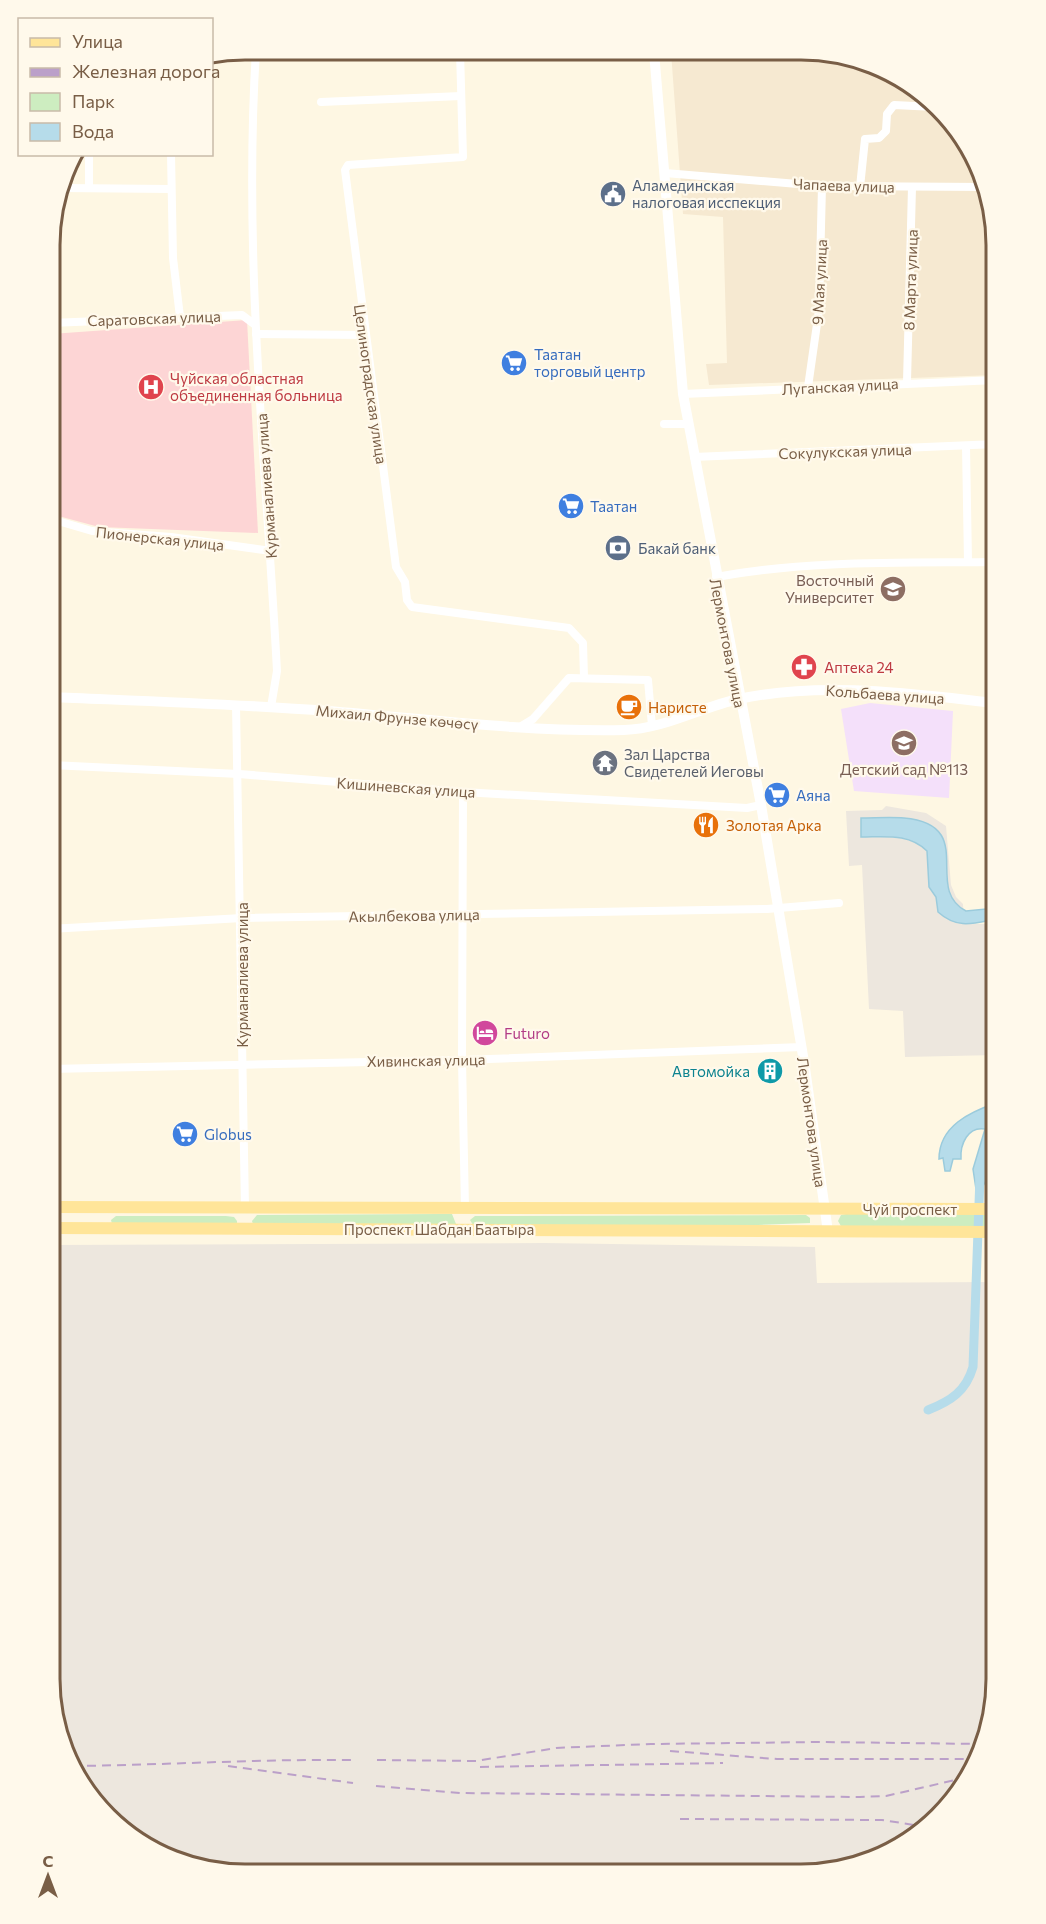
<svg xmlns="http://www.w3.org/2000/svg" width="1046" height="1924" font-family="Commissioner,sans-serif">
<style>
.residential{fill:#f6e9d1}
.industrial{fill:#ede7de}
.education{fill:#f4e0fa}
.medical{fill:#fdd5d5}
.green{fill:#cdedc0}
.water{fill:#b6dcea;stroke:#9bcbdc;stroke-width:1.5}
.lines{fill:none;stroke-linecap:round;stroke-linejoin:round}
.canal{stroke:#b6dcea;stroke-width:9}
.street{stroke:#fff;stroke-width:8}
.secondary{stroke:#fff;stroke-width:10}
.primary{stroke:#ffe599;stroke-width:12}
.rail{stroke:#bba0c9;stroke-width:2;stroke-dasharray:9 6;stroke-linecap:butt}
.labels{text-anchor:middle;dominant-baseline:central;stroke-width:4.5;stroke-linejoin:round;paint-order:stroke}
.service-label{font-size:15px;fill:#4e5e75;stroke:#fff9eb;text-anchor:start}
.street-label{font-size:15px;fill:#795e46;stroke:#fff9eb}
.shop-label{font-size:15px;fill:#366cbe;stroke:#fff9eb;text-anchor:start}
.health-label{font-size:15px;fill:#be3a42;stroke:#fff9eb;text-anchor:start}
.education-label{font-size:15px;fill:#785e54;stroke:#fff9eb;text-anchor:end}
.food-label{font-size:15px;fill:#c56008;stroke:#fff9eb;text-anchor:start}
.worship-label{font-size:15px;fill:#5b616d;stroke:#fff9eb;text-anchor:start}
.hotel-label{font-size:15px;fill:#b23c85;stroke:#fff9eb;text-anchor:start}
.culture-label{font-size:15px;fill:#0d838f;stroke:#fff9eb;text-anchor:end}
.rim{fill:none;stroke:#795e46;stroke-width:3}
</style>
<rect width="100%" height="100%" fill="#fef7e3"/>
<path class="residential" d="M671,52L839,53L930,98L986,182L996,245V375L709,385L706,364L727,363L723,217L683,214Z"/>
<g class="industrial">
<path d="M886,806L926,813L946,826L951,885L956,897L963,904L964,924H984L996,919V1055L905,1057L903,1011L869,1009L862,865L849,866L846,811L882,810Z"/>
<path d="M544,1243L815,1247L817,1283L996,1282V1692L982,1753L956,1798L920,1834L864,1864L801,1874L219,1873L126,1834L83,1788L60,1742L50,1679V1245Z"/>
</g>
<path class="education" d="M870,703L953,711L949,798L854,791L841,709Z"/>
<path class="medical" d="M247,320L258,533L99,527L51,514V334Z"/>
<g class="green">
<path d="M996,1213V1227L841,1226L838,1221L841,1215L846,1214Z"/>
<path d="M441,1214H452L456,1224H253L252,1221L257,1215Z"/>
<path d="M806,1215L810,1218V1223L733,1226L473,1225L470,1220L475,1216Z"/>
<path d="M116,1216H226L234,1217L237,1221V1224H112L111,1220Z"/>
</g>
<g class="water">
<path d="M861,818C875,818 890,817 904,818C979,825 922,888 966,911L996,908V919C975,923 958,930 938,912L936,897L929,887L927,851C909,833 885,837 861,837Z"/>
<path d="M996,1103V1135L988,1149L987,1179L983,1186L976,1189L973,1169L985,1129C968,1126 960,1144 961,1159H953L950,1171H945L943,1158L939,1159C939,1126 970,1112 996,1103Z"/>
</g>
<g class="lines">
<path class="canal" d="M928,1410C951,1401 966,1391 973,1367L980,1177"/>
<g class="street">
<path d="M256,50C243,257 266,464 277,671L271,707"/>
<path d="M460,51L463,157L348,165L345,170L396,567L405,582L407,600L412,607L569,628L583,643L584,678"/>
<path d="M321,102L461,96"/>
<path d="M171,154L173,258L180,317"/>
<path d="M665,173L822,186L987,187"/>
<path d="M860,187L865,139L879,138L886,131L887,114L894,105L935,107"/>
<path d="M61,188L171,189"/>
<path d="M89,188V154"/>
<path d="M51,323L242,315L254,324"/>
<path d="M256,334L365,335"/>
<path d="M907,382L912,187"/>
<path d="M808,387L819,310L822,186"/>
<path d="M683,394L996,380"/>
<path d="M664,424H689"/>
<path d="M966,446L968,562"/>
<path d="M694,457L996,444"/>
<path d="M51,519L92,531L171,537L271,551"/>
<path d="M716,577C808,560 903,563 996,562"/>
<path d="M236,705L245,1208"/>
<path d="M520,727L533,719L569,678L648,680L652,726"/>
<path d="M51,765L239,774L463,792L747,808L761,805"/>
<path d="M463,792L462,1060L465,1209"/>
<path d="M50,929L242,918L767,909L839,903"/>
<path d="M50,1069L462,1060L802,1047"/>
</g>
<g class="secondary">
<path d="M654,52L683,394L761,805L805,1068L828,1232"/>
<path d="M51,697C143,701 236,704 328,711C426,719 525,732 624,730C664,729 701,707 739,699C823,681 912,694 996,703"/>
</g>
<g class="primary">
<path d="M50,1207L996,1209"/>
<path d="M50,1228L996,1232"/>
</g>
<g class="rail">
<path d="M670,1751L777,1759H979"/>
<path d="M377,1760L476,1761L556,1748L651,1744L820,1742L984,1744"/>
<path d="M72,1766C165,1765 258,1759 352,1760"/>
<path d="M228,1766L353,1783"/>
<path d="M480,1767L723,1763"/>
<path d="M376,1786L460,1793L860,1797L886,1796L968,1777"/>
<path d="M680,1819L882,1820L927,1827"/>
</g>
</g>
<defs>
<symbol id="civic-disc" viewBox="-11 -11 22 22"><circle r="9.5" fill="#5c6f8a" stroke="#fff9eb"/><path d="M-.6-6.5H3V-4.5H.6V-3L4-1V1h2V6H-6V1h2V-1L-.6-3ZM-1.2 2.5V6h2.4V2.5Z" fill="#fff"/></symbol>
<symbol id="supermarket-disc" viewBox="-11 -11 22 22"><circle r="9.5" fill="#3f7fe0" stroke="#fff9eb"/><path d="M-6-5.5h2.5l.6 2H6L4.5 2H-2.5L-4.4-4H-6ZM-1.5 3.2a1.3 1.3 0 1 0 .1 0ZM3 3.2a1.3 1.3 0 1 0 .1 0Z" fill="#fff"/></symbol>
<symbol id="hospital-disc" viewBox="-11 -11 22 22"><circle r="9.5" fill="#e0444e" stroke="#fff9eb"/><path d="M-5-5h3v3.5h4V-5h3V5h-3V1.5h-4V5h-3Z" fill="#fff"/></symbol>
<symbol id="bank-disc" viewBox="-11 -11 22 22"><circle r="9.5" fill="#5c6f8a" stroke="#fff9eb"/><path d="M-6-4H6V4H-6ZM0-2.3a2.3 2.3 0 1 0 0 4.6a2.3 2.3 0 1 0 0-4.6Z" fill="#fff"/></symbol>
<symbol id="university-disc" viewBox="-11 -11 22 22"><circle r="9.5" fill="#8d6e63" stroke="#fff9eb"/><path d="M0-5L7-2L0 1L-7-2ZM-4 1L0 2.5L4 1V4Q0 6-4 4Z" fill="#fff"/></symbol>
<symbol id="pharmacy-disc" viewBox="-11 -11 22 22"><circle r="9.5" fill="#e0444e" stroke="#fff9eb"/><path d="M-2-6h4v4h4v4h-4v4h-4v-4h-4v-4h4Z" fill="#fff"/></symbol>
<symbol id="cafe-disc" viewBox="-11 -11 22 22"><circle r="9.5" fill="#e8710a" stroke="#fff9eb"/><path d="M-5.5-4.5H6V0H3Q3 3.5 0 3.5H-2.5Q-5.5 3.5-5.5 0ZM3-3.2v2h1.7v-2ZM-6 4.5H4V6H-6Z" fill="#fff"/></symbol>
<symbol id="school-disc" viewBox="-11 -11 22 22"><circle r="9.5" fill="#8d6e63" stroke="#fff9eb"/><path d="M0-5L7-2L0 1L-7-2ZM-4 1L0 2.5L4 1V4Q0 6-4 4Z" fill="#fff"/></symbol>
<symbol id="temple-disc" viewBox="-11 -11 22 22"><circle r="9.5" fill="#6b7280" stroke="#fff9eb"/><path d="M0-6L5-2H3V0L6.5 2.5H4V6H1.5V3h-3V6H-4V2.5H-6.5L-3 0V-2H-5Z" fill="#fff"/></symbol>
<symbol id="restaurant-disc" viewBox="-11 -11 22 22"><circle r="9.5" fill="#e8710a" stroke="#fff9eb"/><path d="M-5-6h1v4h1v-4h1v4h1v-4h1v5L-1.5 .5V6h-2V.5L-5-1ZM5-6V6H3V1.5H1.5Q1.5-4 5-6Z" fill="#fff"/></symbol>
<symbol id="hotel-disc" viewBox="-11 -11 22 22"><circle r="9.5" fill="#d1479c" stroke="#fff9eb"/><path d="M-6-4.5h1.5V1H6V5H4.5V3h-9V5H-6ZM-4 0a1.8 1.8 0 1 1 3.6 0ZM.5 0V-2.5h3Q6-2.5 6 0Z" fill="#fff"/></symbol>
<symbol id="building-disc" viewBox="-11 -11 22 22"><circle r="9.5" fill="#0f9aa8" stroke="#fff9eb"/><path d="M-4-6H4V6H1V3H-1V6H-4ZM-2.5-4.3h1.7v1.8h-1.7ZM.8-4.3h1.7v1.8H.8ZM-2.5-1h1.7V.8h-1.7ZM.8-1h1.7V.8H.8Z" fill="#fff"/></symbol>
</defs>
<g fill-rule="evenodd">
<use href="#civic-disc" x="598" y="179" width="30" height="30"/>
<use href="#supermarket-disc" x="499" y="348" width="30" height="30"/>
<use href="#hospital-disc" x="136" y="372" width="30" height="30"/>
<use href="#supermarket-disc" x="556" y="491" width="30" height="30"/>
<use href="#bank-disc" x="603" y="533" width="30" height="30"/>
<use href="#university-disc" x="878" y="574" width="30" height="30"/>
<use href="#pharmacy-disc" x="789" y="652" width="30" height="30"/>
<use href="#cafe-disc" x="614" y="692" width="30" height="30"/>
<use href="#school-disc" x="889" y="728" width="30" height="30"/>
<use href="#temple-disc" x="590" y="748" width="30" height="30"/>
<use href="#supermarket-disc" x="762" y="780" width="30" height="30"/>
<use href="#restaurant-disc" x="691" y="810" width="30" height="30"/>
<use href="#hotel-disc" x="470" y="1018" width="30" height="30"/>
<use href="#building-disc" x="755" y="1056" width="30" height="30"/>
<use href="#supermarket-disc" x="170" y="1119" width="30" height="30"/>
</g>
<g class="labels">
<g class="service-label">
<text x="632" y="185">Аламединская<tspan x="632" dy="17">налоговая исспекция</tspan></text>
<text x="638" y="548">Бакай банк</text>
</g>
<g class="street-label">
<text transform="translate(844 185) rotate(2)">Чапаева улица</text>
<text transform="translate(910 280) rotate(-88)">8 Марта улица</text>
<text transform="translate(819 282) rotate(-87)">9 Мая улица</text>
<text transform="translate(154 318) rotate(-2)">Саратовская улица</text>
<text transform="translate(371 384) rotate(82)">Целиноградская улица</text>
<text transform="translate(840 386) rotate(-3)">Луганская улица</text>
<text transform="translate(845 451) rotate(-2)">Сокулукская улица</text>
<text transform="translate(266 486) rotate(-94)">Курманалиева улица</text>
<text transform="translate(160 538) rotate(6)">Пионерская улица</text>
<text transform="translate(728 643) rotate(79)">Лермонтова улица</text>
<text transform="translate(885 694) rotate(4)">Кольбаева улица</text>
<text transform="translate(397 717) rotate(5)">Михаил Фрунзе көчөсү</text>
<text transform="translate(406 787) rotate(4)">Кишиневская улица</text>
<text transform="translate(414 915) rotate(-1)">Акылбекова улица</text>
<text transform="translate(242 975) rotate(-90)">Курманалиева улица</text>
<text transform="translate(426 1060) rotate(-1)">Хивинская улица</text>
<text transform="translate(812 1122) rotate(82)">Лермонтова улица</text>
<text x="910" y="1209">Чуй проспект</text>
<text x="439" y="1229">Проспект Шабдан Баатыра</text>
</g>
<g class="shop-label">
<text x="534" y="354">Таатан<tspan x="534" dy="17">торговый центр</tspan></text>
<text x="590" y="506">Таатан</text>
<text x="796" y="795">Аяна</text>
<text x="204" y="1134">Globus</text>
</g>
<g class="health-label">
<text x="170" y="378">Чуйская областная<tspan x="170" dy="17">объединенная больница</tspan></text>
<text x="824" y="667">Аптека 24</text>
</g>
<g class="education-label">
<text x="874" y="580">Восточный<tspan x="874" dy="17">Университет</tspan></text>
<text x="904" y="769" text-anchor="middle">Детский сад №113</text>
</g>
<g class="food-label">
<text x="648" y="707">Наристе</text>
<text x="726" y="825">Золотая Арка</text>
</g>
<g class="worship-label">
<text x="624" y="754">Зал Царства<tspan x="624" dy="17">Свидетелей Иеговы</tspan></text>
</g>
<g class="hotel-label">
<text x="504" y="1033">Futuro</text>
</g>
<g class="culture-label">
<text x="750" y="1071">Автомойка</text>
</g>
</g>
<path d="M0 0H1046V1924H0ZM245 60H801A185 185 0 0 1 986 245V1679A185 185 0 0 1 801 1864H245A185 185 0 0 1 60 1679V245A185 185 0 0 1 245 60Z" fill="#fff9eb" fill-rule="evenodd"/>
<path class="rim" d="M245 60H801A185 185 0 0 1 986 245V1679A185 185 0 0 1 801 1864H245A185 185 0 0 1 60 1679V245A185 185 0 0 1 245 60Z"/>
<rect x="18" y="18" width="195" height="138" fill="#fff9eb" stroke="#c9bba9" stroke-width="1.5"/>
<rect x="30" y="38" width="30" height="9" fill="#ffe599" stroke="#c9bba9" stroke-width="1.5"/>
<text x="72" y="48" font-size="18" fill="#795e46">Улица</text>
<rect x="30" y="68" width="30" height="9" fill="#bba0c9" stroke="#c9bba9" stroke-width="1.5"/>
<text x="72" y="78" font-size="18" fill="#795e46">Железная дорога</text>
<rect x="30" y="93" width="30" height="18" fill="#cdedc0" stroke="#c9bba9" stroke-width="1.5"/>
<text x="72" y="108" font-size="18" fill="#795e46">Парк</text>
<rect x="30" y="123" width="30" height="18" fill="#b6dcea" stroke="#c9bba9" stroke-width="1.5"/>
<text x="72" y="138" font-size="18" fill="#795e46">Вода</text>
<g transform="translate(48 1876)" stroke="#fff9eb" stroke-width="4.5" paint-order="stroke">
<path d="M0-4.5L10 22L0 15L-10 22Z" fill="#795e46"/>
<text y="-9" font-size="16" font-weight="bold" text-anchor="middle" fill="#795e46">С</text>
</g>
</svg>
